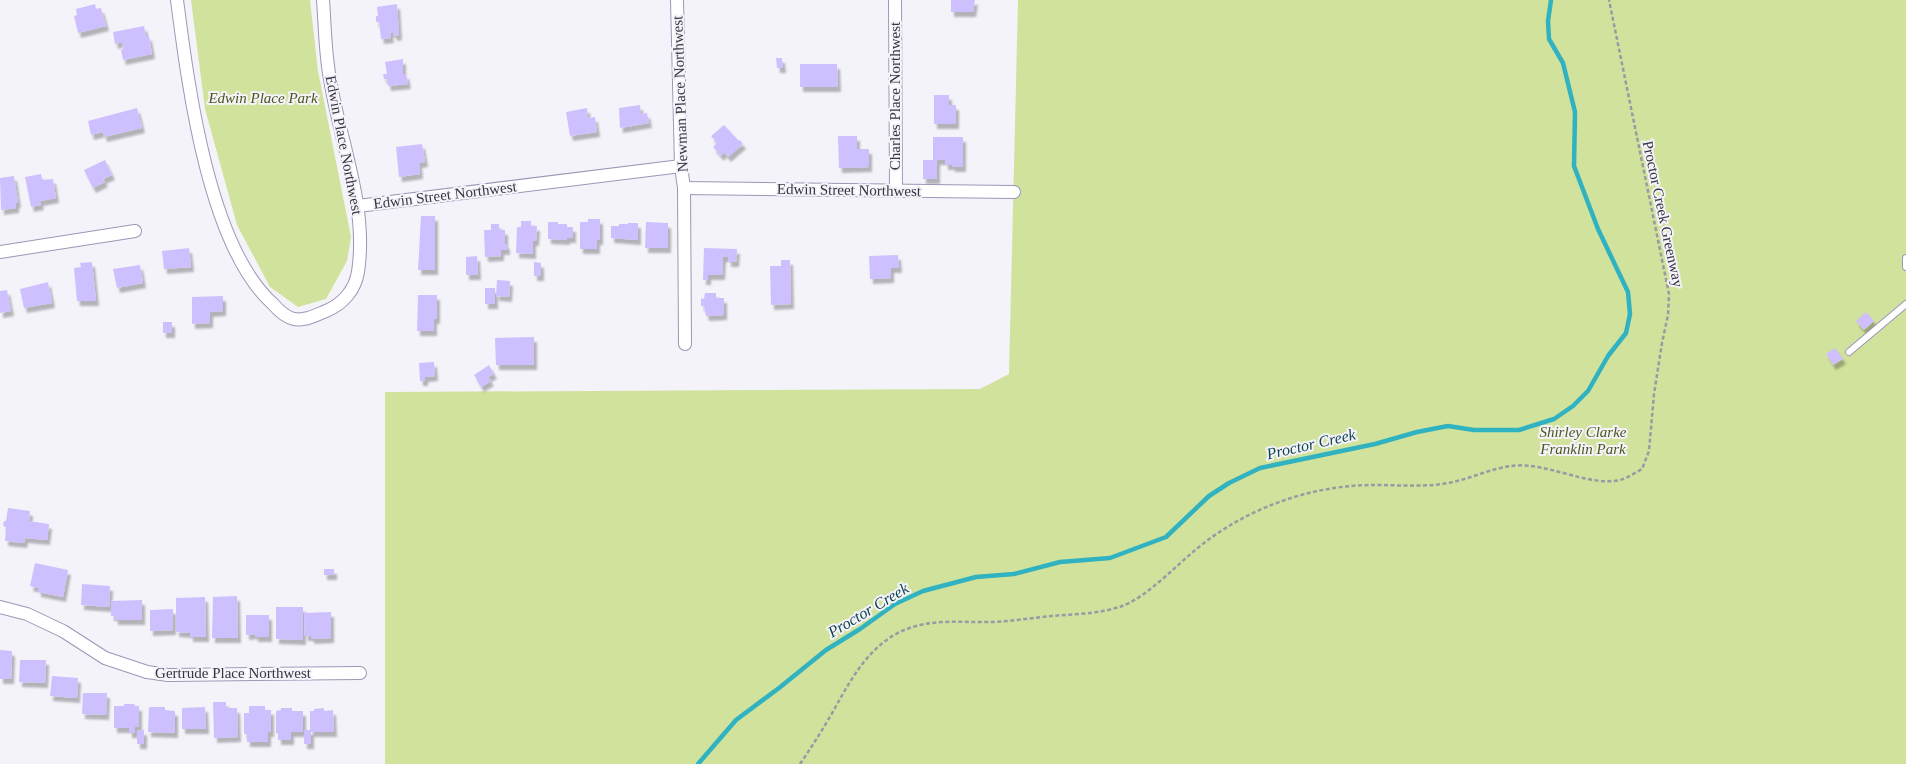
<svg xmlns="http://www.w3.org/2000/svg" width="1906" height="764" font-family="'Times New Roman',serif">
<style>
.green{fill:#d1e29d}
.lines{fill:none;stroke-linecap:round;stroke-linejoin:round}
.stream{stroke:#30b2c0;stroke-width:4.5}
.building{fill:#cec0ff;filter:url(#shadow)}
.service-casing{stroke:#9e96b6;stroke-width:8}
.minor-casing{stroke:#9e96b6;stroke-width:14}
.path{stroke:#9b99a3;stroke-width:2.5;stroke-dasharray:4 2.5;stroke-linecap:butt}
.service{stroke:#fff;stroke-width:6}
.minor{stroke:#fff;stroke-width:12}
.labels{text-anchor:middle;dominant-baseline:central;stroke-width:4;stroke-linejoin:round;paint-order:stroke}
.street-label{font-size:15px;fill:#383542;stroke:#f4f3fa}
.park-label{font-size:15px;font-style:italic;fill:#4b561b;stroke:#f4f3fa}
.water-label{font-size:16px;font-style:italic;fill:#10474d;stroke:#f4f3fa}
</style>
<defs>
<filter id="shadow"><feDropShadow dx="3" dy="5" stdDeviation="1" flood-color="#0004"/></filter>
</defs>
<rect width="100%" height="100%" fill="#f4f3fa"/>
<g class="green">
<path d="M191,0H310L318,71L351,237L347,261L326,299L298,307L270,287L237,225L205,109Z"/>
<path d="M1018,0H1906V764H385V392L980,389L1009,374Z"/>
</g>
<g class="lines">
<path class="stream" d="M698,764L736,720L779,688L826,650L860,629L895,604L923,591L976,577L1014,574L1060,562L1110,558L1166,537L1209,496L1229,483L1260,468L1375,444L1417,432L1448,426L1474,430H1519L1554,419L1573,406L1588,391L1608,356L1626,333L1630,314L1628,292L1598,229L1574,166L1575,112L1563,63L1549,39L1548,21L1551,0"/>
</g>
<g class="building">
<path d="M951,0H975L973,12H951Z"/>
<path d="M95,4L96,9L101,8L106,26L78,33L74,16L77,15L76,9Z"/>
<path d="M397,4L399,35L394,36L393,32L390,33L391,38L381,39L379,22H376V16H378L377,7Z"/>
<path d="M144,26L146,36H149L152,54L123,60L121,50L123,49L122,42L115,44L113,32Z"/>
<path d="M776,58H782L783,68H777Z"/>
<path d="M403,59V74H406L408,84L388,86L387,79H384L383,74H387L385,62Z"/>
<path d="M800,64H837L838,87H800Z"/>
<path d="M934,95H949V105H956V124H934Z"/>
<path d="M640,105L641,114L647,113L649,123L620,128L619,108Z"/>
<path d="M137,108L142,128L104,137L103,132L91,135L88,121Z"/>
<path d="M587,108L588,118L595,117L597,132L570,136L566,112Z"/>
<path d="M724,125L739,141L740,140L743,144L728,157L724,152L721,156L713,147L717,143L711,136Z"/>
<path d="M838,136H857V149H869V167L839,168Z"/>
<path d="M933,137H963V167H952V165H945V160H937V179H923V160H933Z"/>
<path d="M422,144L425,162L419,163L420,174L399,177L396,147Z"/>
<path d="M105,160L112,175L103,179L105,182L93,188L84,170Z"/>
<path d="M41,174L42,180L53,179L56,198L40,201L41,205L31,207L25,177Z"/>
<path d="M14,176L18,203H16V208L1,210L0,178Z"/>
<path d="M421,216H435V270H418Z"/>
<path d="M588,219H600V240H597V249H580V222H588Z"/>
<path d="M521,221H531V226H537L536,241H533V254L516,253L517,227H521Z"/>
<path d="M548,222H558V224H567V227H573V238H567V240L548,239Z"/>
<path d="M646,222L668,223V248H645Z"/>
<path d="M628,223H638V240L611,238V226H619V224H628Z"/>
<path d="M491,224H499V230H505V244H507V250H501V256L485,257L484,230H491Z"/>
<path d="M189,248L191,267L164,269L162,251Z"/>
<path d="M704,248L737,249L736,262H728V257H723L722,275H708V280H703Z"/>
<path d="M898,255L899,268H891V278L870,279L869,256Z"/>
<path d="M477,256L478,275H466V257Z"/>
<path d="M781,260H790L791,304L771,305L770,266H781Z"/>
<path d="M92,262L96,301H77L74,268L81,267L80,263Z"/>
<path d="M534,262L541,263V276H534Z"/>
<path d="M140,265L143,283L117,288L113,269Z"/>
<path d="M497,280L510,281L509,297L496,296Z"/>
<path d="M48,282L52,303L24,308L20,289Z"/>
<rect x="485" y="288" width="10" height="16"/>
<path d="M7,290L11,311L0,313V291Z"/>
<path d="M705,293H716V298H724V315L706,316L704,306H701V298L704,299Z"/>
<path d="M418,295H437V319H434V331H417Z"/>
<path d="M223,296V311L210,312V323L192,324V297Z"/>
<path d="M1866,312L1874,321L1864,330L1856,321Z"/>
<rect x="163" y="322" width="9" height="11"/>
<path d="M534,337V365H496L495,338Z"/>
<path d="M1835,348L1843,359L1833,365L1826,354Z"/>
<path d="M434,362L435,376L425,377V381H420L419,363Z"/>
<path d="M489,365L494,374L488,377L491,381L481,387L474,375Z"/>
<path d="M8,508L30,511L29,521L49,524L47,540L25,538L24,543L5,541L6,527L3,526L4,521H6Z"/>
<path d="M35,563L68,570L63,597L38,592V588L30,586Z"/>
<rect x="324" y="569" width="10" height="6"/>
<path d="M82,584L110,586L109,607L81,605Z"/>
<path d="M237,596L238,638H212L213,597Z"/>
<path d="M205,597L206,637H190V633L176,632V598Z"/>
<path d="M142,600V620H115V616H111V601Z"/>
<path d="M276,607H303V640L276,639Z"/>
<path d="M173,609V630L150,631V610Z"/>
<path d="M331,612V638L311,639V636H305L304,613Z"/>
<path d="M246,615H269V637H255V634L246,635Z"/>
<path d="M0,650L12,651L11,679H0Z"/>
<path d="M20,660H46L45,683L19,682Z"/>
<path d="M52,676L78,678L77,698L50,696Z"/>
<path d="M83,693H107L106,715L82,714Z"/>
<path d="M213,702H226V708H237L238,737L214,738Z"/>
<path d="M124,704H135L134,706H139V727H135V733H129V728H114V706H124Z"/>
<path d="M249,706H265V710H271V732H268V742H247V734H244V713H249Z"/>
<path d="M149,707H165V710L175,711V733L148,732Z"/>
<path d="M205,707L206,729H182V708Z"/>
<path d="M281,708H292V711H303V732H291V740H278V733H276V711L281,710Z"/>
<path d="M324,708V711L333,710L334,732H311V744H304V730H310V711H314V709Z"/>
<path d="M144,730V744H137V731Z"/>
</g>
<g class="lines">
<defs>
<g id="service">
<path d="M1906,258V267"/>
<path d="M1849,352L1906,304"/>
</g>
<g id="minor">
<path d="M177,0C188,84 208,246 273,304C279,311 285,317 294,319C306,321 316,315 326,311C343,304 355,290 358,272C368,206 340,143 330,79C325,53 325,26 323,0"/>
<path d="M677,0L681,166L684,188L685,344"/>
<path d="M895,0L896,191"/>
<path d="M684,188L1014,192"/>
<path d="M358,206L681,166"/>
<path d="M0,252L135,231"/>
<path d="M0,607L27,614L63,631L105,658L147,672L168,675L360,673"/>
</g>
</defs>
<use href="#service" class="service-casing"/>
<use href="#minor" class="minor-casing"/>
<path class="path" d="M800,764C811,748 821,732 831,715C848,685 864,652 896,634C927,617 960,623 994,622C1013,621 1032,618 1051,616C1074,614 1100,614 1122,606C1145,598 1175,567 1194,551C1238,514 1294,491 1351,486C1381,483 1412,488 1442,484C1466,481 1488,469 1511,466C1546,461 1587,487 1620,480C1627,478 1635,473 1642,469L1649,451L1654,394L1662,343L1668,315L1669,294L1609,0"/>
<use href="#service" class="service"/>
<use href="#minor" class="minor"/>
</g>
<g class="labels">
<g class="street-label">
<text transform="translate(680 94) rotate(-92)">Newman Place Northwest</text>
<text transform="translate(895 96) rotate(-90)">Charles Place Northwest</text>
<text transform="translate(344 145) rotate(79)">Edwin Place Northwest</text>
<text transform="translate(849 190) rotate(1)">Edwin Street Northwest</text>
<text transform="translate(445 195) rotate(-7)">Edwin Street Northwest</text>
<text transform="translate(1663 214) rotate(78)">Proctor Creek Greenway</text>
<text x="233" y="673">Gertrude Place Northwest</text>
</g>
<g class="park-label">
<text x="263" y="98">Edwin Place Park</text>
<text x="1583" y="432">Shirley Clarke<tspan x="1583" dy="17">Franklin Park</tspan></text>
</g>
<g class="water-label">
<text transform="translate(1311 444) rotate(-13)">Proctor Creek</text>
<text transform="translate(868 610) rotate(-31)">Proctor Creek</text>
</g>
</g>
</svg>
